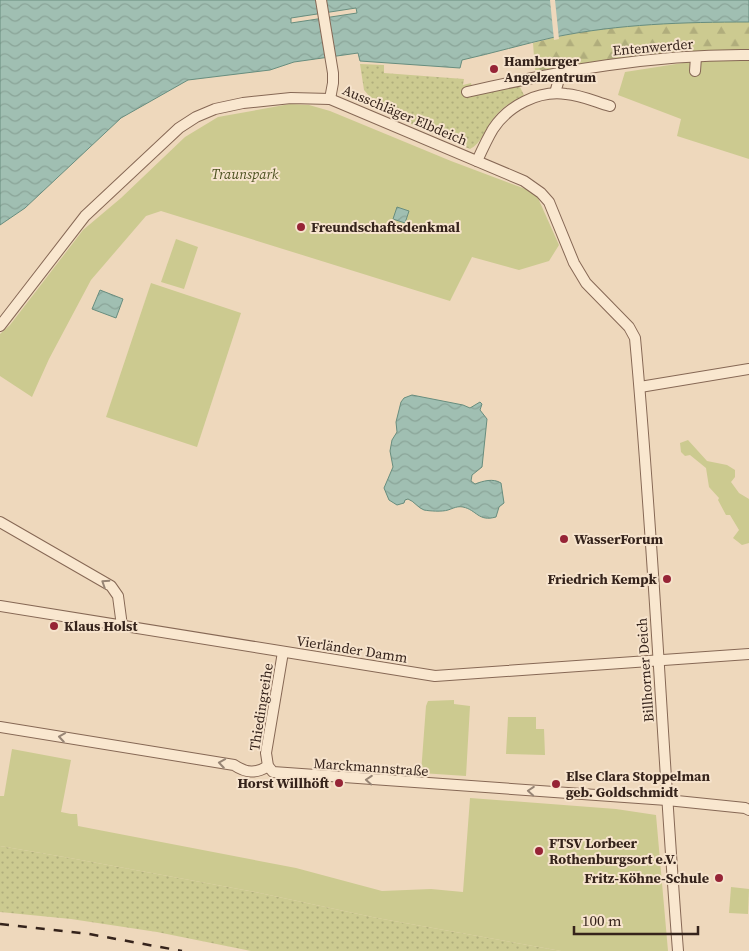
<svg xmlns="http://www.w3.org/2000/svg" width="749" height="951" font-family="'Source Serif 4',serif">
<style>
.grass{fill:url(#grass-dots)}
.forest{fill:url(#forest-firs)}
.green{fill:#ccca90}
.water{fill:url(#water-waves);stroke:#688d7e;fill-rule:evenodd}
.pier{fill:#eed8bc}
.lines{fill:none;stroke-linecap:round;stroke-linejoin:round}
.minor-casing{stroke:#866855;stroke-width:12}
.minor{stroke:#f9e7cf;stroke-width:10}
.rail{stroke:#35231b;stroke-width:2.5;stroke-dasharray:9 9;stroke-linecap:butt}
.oneway{stroke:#978575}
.poi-dot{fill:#962436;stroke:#f6e3cc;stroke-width:2}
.labels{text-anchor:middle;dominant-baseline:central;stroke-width:4;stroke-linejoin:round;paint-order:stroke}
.street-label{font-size:14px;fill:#35231b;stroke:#f6e3cc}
.poi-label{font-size:14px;font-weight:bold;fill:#35231b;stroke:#f6e3cc;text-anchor:start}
.park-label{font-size:14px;font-style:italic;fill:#4d5221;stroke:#f6e3cc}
</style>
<defs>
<pattern id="grass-dots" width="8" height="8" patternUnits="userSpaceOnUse" patternTransform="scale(1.25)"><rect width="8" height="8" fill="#ccca90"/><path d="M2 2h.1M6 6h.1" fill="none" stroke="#b0ad7c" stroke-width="1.8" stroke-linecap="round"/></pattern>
<pattern id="forest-firs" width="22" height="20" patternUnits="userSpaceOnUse" patternTransform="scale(1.25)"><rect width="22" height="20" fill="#ccca90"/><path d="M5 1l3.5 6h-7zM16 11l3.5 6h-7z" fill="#b0ad7c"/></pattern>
<pattern id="water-waves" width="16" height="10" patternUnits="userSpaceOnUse" patternTransform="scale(1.25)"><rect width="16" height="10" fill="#a0bfb2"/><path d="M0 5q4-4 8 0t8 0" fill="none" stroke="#8aa498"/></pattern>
</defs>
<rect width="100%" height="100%" fill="#eed8bc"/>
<g class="grass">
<path d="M360,64L384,65V73L464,79L463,85L471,83L472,87L519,85L524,95C513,101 501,108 493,119C485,129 482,143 470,149L367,105V101L370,97L364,90Z"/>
<path d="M0,846L70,858L255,892L377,918L561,951H251L157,932L71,919L0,912Z"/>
</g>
<path class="forest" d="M685,22H749V49L632,58L545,70H535L533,43C582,29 634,25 685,22Z"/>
<g class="green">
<path d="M749,58V159L677,136L681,119L618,95L625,72L702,60Z"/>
<path d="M290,104L309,105L330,111L451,161L531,191L538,198L559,245L549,261L519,270L472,257L450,301L161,211L146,216L91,280L49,359L32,397L0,376V334L10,325L83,230L121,198L185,137L218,117Z"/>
<path d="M176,239L198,247L184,289L161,282Z"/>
<path d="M151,283L241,313L197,447L106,417Z"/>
<path d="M688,440L707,461L727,465L735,470V477L731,482L739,493L749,499V543L742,545L733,538L739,530L730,515H726L718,500L719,498L709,487L706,468L690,455L685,456L681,452L680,443Z"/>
<path d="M454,700V704L470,706L466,776L421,773L426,706L428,701Z"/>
<path d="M508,717H536V729H544L545,755L506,754Z"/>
<path d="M12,749L71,760L61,812L71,814H77L78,826L296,868L382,891L431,889L463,892L470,798L616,809L656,815L668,951H561L377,918L255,892L70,858L0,846V796H4Z"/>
<path d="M731,887L749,889L748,914L729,913Z"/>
</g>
<g class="water">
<path d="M0,0H749V22C684,22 619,24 555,37C524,44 493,53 462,60L460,68L360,61L358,53L294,62L270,70L188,80L121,118L25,208L0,225ZM356,8L357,13L291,23V18Z"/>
<path d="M397,207L409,211L405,223L393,219Z"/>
<path d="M100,290L123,299L116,318L92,309Z"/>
<path d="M412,395L463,405L470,408L480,402L482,404L480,410L487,419L482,467L472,475L471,481L475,484C483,481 493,478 501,483L504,503L499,507L496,517C478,522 477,510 463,507C457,506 454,508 448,510C442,512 429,511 424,510C418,508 414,501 408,499L405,500L404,503L397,505L389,500L384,488L393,467L390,451L392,440L397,432L396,422L401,402L404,398Z"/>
</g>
<path class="pier" d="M550,0H555L559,39L554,40Z"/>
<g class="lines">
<defs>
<g id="minor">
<path d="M321,0L333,73V83L330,99"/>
<path d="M695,71L696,57"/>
<path d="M467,92C559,71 654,54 749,55"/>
<path d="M555,93L561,72"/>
<path d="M477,161C482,150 487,139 493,129C508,106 538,90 566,94C581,95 596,102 610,106"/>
<path d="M0,326L85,216L179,128L196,117L215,109L243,103L291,98L330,99L524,181L541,193L549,202L574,263L586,283L629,327L635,338C654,542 662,747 678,951"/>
<path d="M640,387L749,369"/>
<path d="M0,522L111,586L118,596L122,626"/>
<path d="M0,606L435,676L749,654"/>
<path d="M283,652L266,753L268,766L273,772L667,800L745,808L749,810"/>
<path d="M0,727L234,765C246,773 256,774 268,766"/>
</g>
</defs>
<use href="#minor" class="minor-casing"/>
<use href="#minor" class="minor"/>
<path class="rail" d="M0,924L89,934L182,951"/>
</g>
<defs><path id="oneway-chevron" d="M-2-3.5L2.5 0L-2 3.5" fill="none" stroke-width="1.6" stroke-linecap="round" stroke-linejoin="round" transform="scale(1.25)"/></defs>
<g class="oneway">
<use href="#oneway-chevron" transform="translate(105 583) rotate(-147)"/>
<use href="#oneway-chevron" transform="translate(62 737) rotate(-171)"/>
<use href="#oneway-chevron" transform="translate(222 763) rotate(-171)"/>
<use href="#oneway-chevron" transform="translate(369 780) rotate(-176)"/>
<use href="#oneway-chevron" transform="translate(531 791) rotate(-176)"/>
</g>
<g class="poi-dot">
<circle cx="494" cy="69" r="5"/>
<circle cx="301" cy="227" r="5"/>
<circle cx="564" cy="539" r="5"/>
<circle cx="667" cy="579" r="5"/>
<circle cx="54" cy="626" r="5"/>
<circle cx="339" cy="783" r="5"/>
<circle cx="556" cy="784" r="5"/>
<circle cx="539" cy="851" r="5"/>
<circle cx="719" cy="878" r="5"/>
</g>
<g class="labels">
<g class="street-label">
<text transform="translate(653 47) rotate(-5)">Entenwerder</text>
<text transform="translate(405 115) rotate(23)">Ausschläger Elbdeich</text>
<text transform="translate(352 649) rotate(9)">Vierländer Damm</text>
<text transform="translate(645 670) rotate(-94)">Billhorner Deich</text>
<text transform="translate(261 707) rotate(-81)">Thiedingreihe</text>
<text transform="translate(371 767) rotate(4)">Marckmannstraße</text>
</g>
<g class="poi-label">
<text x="504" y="61">Hamburger<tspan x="504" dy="16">Angelzentrum</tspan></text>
<text x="311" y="227">Freundschaftsdenkmal</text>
<text x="574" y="539">WasserForum</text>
<text x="657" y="579" text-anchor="end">Friedrich Kempk</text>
<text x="64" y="626">Klaus Holst</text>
<text x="566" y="776">Else Clara Stoppelman<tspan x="566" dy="16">geb. Goldschmidt</tspan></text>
<text x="329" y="783" text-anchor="end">Horst Willhöft</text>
<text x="549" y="843">FTSV Lorbeer<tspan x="549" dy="16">Rothenburgsort e.V.</tspan></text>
<text x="709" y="878" text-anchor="end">Fritz-Köhne-Schule</text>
</g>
<g class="park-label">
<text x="245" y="174">Traunspark</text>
</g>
</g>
<path d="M574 926v8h124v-8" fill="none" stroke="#35231b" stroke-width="2.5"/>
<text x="582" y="926" font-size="15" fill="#35231b" stroke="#f6e3cc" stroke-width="4" paint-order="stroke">100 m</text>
</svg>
